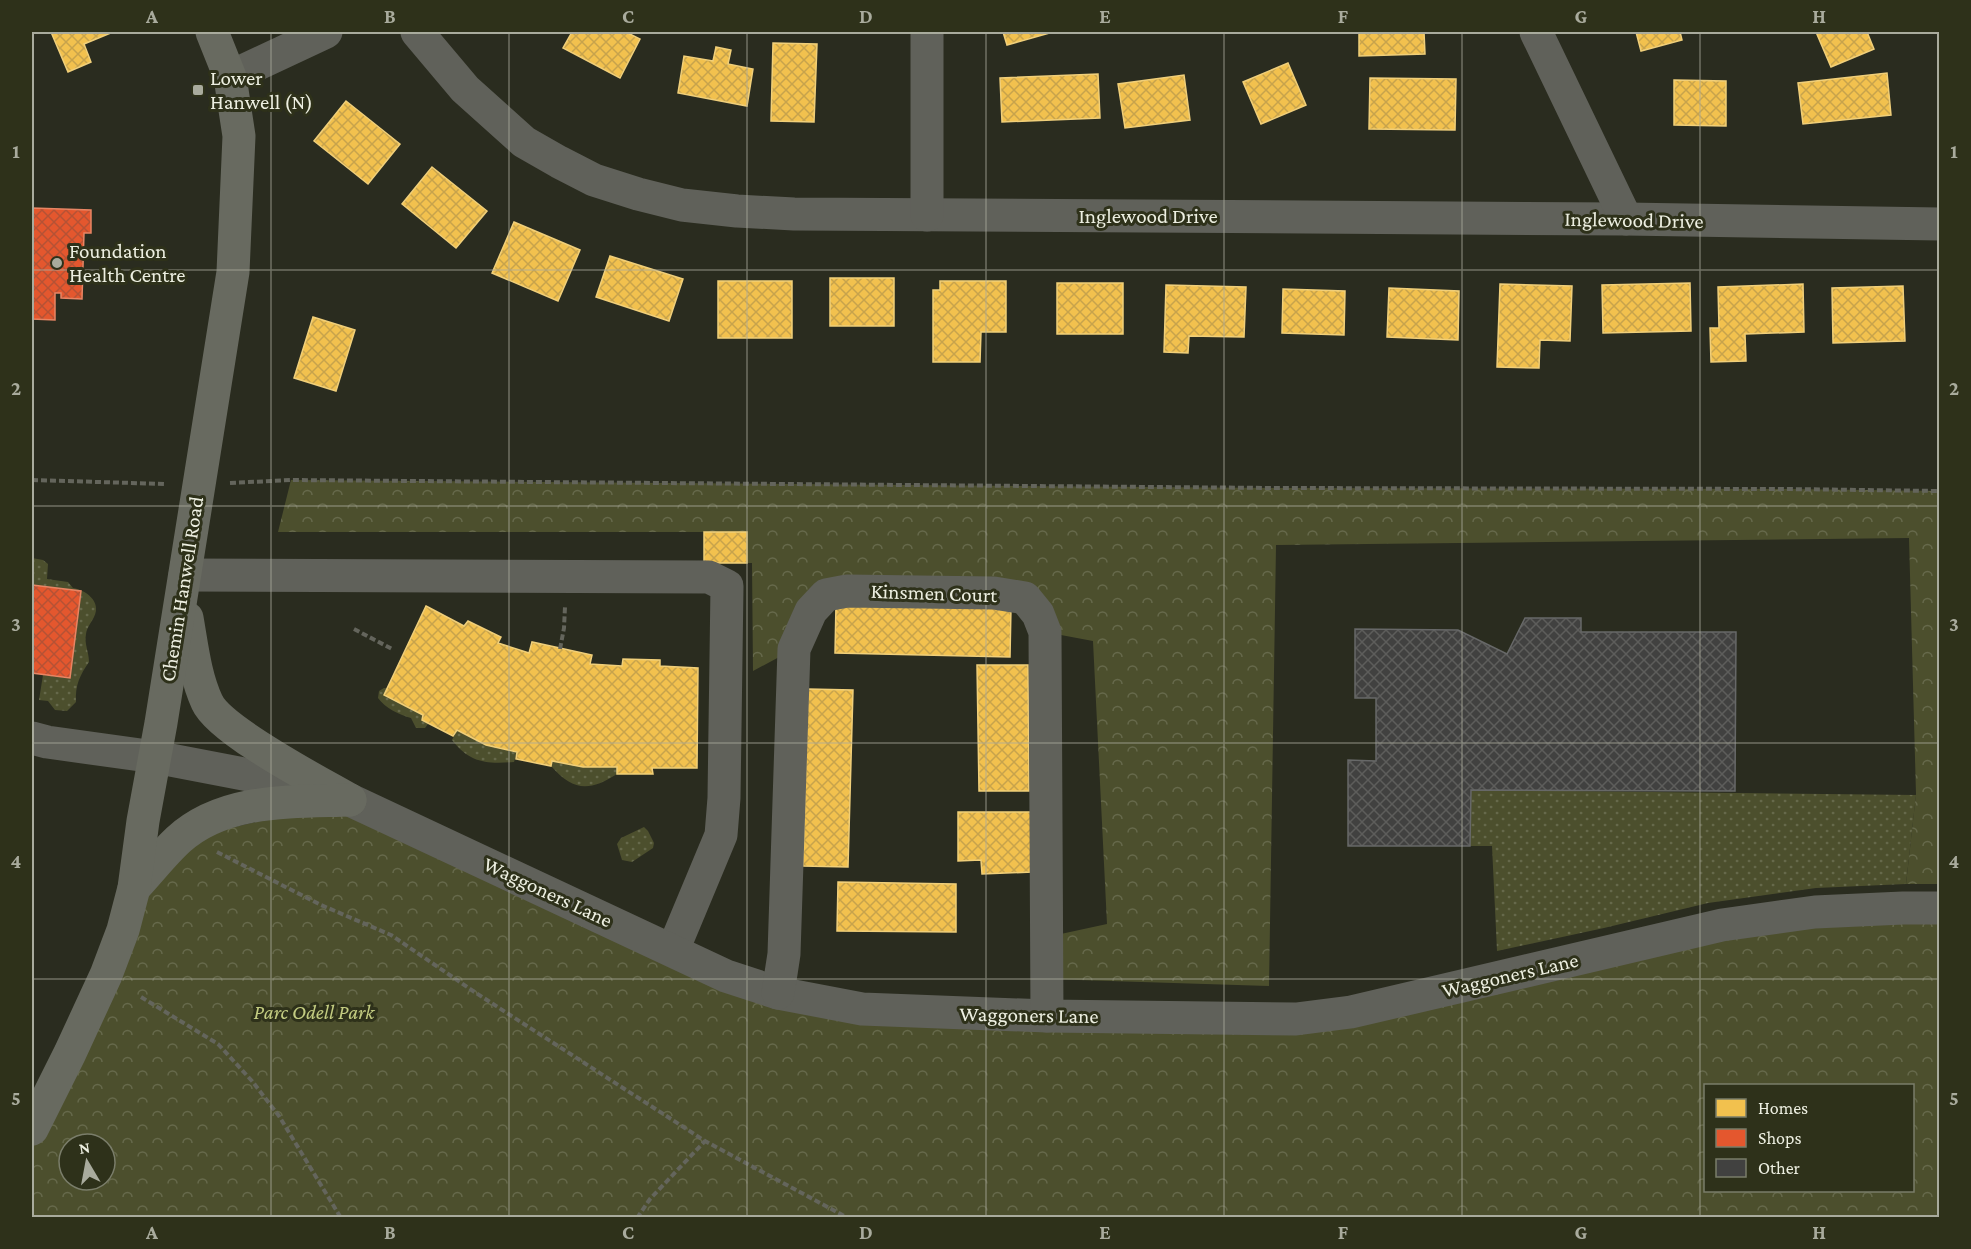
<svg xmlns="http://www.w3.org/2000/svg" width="1971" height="1249" font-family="'Crimson Pro',serif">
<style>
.grass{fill:url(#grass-dots)}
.forest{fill:url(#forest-crowns);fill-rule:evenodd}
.homes{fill:url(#homes-cross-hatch);stroke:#f0cf7a;stroke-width:1.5}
.shops{fill:url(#shops-cross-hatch);stroke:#e78564;stroke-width:1.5}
.building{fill:url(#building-cross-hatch);stroke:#676868;stroke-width:1.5}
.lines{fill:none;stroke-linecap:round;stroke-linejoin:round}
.path{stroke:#64655c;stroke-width:4;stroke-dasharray:6 3;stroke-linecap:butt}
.minor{stroke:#60615a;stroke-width:33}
.major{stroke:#686a60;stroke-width:33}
.grid{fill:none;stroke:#a9ab9d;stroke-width:1.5;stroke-opacity:0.55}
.poi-dot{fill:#a9ab9d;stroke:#2e311a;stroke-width:2}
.labels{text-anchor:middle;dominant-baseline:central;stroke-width:6;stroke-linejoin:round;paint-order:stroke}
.poi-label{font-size:21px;fill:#edefe1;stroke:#2e311a;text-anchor:start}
.street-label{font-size:21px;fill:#edefe1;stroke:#2e311a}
.park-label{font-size:21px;font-style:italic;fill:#c3cc81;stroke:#2e311a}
.neatline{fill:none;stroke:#a9ab9d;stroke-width:2}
.grid-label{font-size:20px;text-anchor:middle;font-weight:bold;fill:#a9ab9d}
</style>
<defs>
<pattern id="grass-dots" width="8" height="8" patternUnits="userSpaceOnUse" patternTransform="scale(1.5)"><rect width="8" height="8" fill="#4c4f2d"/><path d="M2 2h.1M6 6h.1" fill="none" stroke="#66694b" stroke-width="1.8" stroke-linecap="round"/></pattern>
<pattern id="forest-crowns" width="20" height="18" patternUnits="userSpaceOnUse" patternTransform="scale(1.5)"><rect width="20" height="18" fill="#4c4f2d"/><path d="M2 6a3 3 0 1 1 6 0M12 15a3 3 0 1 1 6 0" fill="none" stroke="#66694b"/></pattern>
<pattern id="homes-cross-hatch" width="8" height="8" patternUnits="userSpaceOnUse" patternTransform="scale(1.5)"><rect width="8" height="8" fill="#f2c14e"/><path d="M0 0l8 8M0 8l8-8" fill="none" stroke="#c7a34c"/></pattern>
<pattern id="shops-cross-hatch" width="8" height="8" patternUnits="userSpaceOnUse" patternTransform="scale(1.5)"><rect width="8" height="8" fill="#e4572e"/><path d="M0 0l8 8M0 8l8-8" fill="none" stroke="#b55235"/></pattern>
<pattern id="building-cross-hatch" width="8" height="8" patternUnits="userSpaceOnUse" patternTransform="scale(1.5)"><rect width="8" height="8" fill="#414140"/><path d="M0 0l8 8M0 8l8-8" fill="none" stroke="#5d5d5b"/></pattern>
</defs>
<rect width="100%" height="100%" fill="#2a2c1f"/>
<g class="grass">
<path d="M32,558L43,560L48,564L47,579L68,582L73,588C86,590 102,602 94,617C91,623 87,627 86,634C84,644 89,652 89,662C80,675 75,685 76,702L67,711L55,710L48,701L39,700L43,675L70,678L81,592L32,585Z"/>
<path d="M384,688H387L384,695L423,715L422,720L428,724L425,728H416L411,718C400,715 385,708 378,698L379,691Z"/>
<path d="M457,730L486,745L517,752L514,762C486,764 470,763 452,740Z"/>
<path d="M552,761L583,767H617V774C589,792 573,791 551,766Z"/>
<path d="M1471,790L1916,795L1906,884L1816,888L1708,903L1604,928L1497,951L1492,846H1470Z"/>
<path d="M644,827L648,831L654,843L653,848L632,862L622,860L617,844L621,838Z"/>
</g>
<g class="forest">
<path d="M291,480L1277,488L1786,489L1939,491V884H1906L1916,794L1909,538L1276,545L1269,986L1047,979V937L1107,924L1093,641L1045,632L1038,614L847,591L794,649L753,671L752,563H747V532H278Z"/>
<path d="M350,800L779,993L1235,1018L1722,925L1939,908V1217L32,1218V1129L106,975L179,840ZM1706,1086H1912V1190H1706ZM69,1144H105V1180H69Z"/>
</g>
<g class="homes">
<path d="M51,32H113L84,44L91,62L68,72Z"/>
<path d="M572,32H626L640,39L620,78L563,48Z"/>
<path d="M1003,32H1053L1007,45Z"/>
<path d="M1359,32H1424L1425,54L1359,56Z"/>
<path d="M1636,32H1680L1682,40L1641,51Z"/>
<path d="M1816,32H1867L1874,49L1831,67Z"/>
<path d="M773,43L817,44L814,122L771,121Z"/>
<path d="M716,47L731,50L728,64L753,69L747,106L678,93L684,56L713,61Z"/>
<path d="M1288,63L1306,105L1261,124L1243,82Z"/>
<path d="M1887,73L1891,115L1803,124L1798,83Z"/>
<path d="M1098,74L1100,118L1002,122L1000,78Z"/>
<path d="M1184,75L1190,120L1125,128L1118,84Z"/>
<path d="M1370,78L1456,79L1455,130L1369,129Z"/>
<path d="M1674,80L1726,81V126L1674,125Z"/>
<path d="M346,101L400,144L368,184L314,141Z"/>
<path d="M432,167L487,211L456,248L402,204Z"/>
<path d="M514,222L580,250L558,301L492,273Z"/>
<path d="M610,256L683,279L669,321L596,297Z"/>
<rect x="830" y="278" width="64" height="48"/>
<rect x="718" y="281" width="74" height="57"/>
<path d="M940,281H1006V332H981L980,362H933V290H940Z"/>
<rect x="1057" y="283" width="66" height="51"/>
<path d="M1690,283L1691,331L1603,333L1602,285Z"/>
<path d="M1500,284L1572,286L1570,341L1540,340L1539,368L1497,367Z"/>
<path d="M1803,284L1804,332L1745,334L1746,361L1711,362L1710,328H1719L1718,287Z"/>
<path d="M1166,285L1246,287L1244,337L1189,336L1188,353L1164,352Z"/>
<path d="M1903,286L1905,341L1833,343L1832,288Z"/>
<path d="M1389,288L1459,291L1458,340L1387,337Z"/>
<path d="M1283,289L1345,291L1344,335L1282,333Z"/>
<path d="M313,317L355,330L336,391L294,378Z"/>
<rect x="704" y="532" width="43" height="31"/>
<path d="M836,604L1011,608L1010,657L835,653Z"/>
<path d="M426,606L464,626L468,621L501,637L498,643L529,653L532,642L592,655L590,664L622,666L623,659L660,660V666L698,668L697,768H652L653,774H617V767H583L552,761L551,766L516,759L517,752L486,745L457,730L453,736L422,720L423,715L384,695Z"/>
<path d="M977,665H1028L1029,791H979Z"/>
<path d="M808,689L853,690L848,867L803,866Z"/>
<path d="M958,812H1032V872L982,874L981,860L958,861Z"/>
<path d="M838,882L956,884V932L837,931Z"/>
</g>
<g class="shops">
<path d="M32,208L91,210V233H84L82,299L61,298V293H55V320L32,319Z"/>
<path d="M32,585L81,591L70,678L32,673Z"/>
</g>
<path class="building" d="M1525,618H1581V632H1736L1735,791L1471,790L1470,846H1348V760L1376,761V698H1355V629L1458,630L1507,654Z"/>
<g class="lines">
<g class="path">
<path d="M32,480L166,484"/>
<path d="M230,483L291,480L1277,488L1786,489L1940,491"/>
<path d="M354,629L392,649"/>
<path d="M560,649L564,628L565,607"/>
<path d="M217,852L321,905L391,935L476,993L705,1141L848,1218"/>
<path d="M141,997L218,1044L252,1081L279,1116L341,1218"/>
<path d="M637,1218L650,1199L705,1141"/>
</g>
<g class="minor">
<path d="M417,32L465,89L524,142L559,162L594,180L638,194L682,205L737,211L794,214L1626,219L1940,224"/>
<path d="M1536,32L1626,219"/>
<path d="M230,77L326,32"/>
<path d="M927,215V32"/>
<path d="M185,575L709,577L727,586L724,798L721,835L673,950"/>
<path d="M32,738L47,742L155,757L275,780L350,800L726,976L778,993L862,1009L1047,1016L1296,1019L1351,1012L1722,925L1815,912L1903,908H1940"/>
<path d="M778,993L784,954L794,649L811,611L826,595L847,591L994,593L1025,598L1038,614L1045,632L1047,1016"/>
</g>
<g class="major">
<path d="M187,618C192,646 195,676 207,702C220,731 319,782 350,800"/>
<path d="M134,888C149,872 162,855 178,840C224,798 292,802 350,800"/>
<path d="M32,1129L70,1053L106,975L123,930L134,888L143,821L161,723L233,272L239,136L230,77L212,32"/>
</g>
</g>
<path class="grid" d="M271,32V1218M509,32V1218M747,32V1218M986,32V1218M1224,32V1218M1462,32V1218M1700,32V1218M32,270H1940M32,506H1940M32,743H1940M32,979H1940"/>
<g class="poi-dot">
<rect x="192" y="84" width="12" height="12" rx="3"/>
<circle cx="57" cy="263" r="6"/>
</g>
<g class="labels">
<g class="poi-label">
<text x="210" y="78">Lower<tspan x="210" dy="24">Hanwell (N)</tspan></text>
<text x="69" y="251">Foundation<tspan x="69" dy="24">Health Centre</tspan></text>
</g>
<g class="street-label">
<text x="1148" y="216">Inglewood Drive</text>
<text transform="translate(1634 220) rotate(1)">Inglewood Drive</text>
<text transform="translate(182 589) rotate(-81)">Chemin Hanwell Road</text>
<text transform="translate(934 593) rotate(2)">Kinsmen Court</text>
<text transform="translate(548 892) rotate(25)">Waggoners Lane</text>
<text transform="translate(1510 975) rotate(-13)">Waggoners Lane</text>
<text transform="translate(1029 1015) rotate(1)">Waggoners Lane</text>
</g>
<g class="park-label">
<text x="314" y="1012">Parc Odell Park</text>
</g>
</g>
<rect width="1971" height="1249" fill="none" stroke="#2e311a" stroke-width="66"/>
<rect x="1704" y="1084" width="210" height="108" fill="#2e311a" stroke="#7a7d6a" stroke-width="1.5"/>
<rect x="1716" y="1099" width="30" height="18" fill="#f2c14e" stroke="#7a7d6a" stroke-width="1.5"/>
<text x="1758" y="1114" font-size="18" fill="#edefe1">Homes</text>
<rect x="1716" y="1129" width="30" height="18" fill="#e4572e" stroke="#7a7d6a" stroke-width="1.5"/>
<text x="1758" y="1144" font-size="18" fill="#edefe1">Shops</text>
<rect x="1716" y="1159" width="30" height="18" fill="#414140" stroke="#7a7d6a" stroke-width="1.5"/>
<text x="1758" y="1174" font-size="18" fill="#edefe1">Other</text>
<g transform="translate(87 1162) rotate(350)"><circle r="28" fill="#2e311a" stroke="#7a7d6a" stroke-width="1.5"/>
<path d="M0-4.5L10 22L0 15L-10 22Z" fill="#a9ab9d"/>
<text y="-9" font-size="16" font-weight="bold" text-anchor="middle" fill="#edefe1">N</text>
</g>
<rect x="33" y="33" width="1905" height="1183" class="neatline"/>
<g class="grid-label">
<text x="152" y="23">A</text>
<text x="390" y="23">B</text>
<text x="628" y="23">C</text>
<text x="866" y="23">D</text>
<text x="1105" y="23">E</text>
<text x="1343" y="23">F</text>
<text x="1581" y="23">G</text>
<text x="1819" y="23">H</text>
<text x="16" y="158">1</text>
<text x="1954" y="158">1</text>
<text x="16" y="395">2</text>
<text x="1954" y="395">2</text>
<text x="16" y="631">3</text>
<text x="1954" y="631">3</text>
<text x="16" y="868">4</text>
<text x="1954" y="868">4</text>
<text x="16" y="1105">5</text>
<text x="1954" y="1105">5</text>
<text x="152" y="1239">A</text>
<text x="390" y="1239">B</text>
<text x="628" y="1239">C</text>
<text x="866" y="1239">D</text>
<text x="1105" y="1239">E</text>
<text x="1343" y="1239">F</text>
<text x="1581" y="1239">G</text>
<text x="1819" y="1239">H</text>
</g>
</svg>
